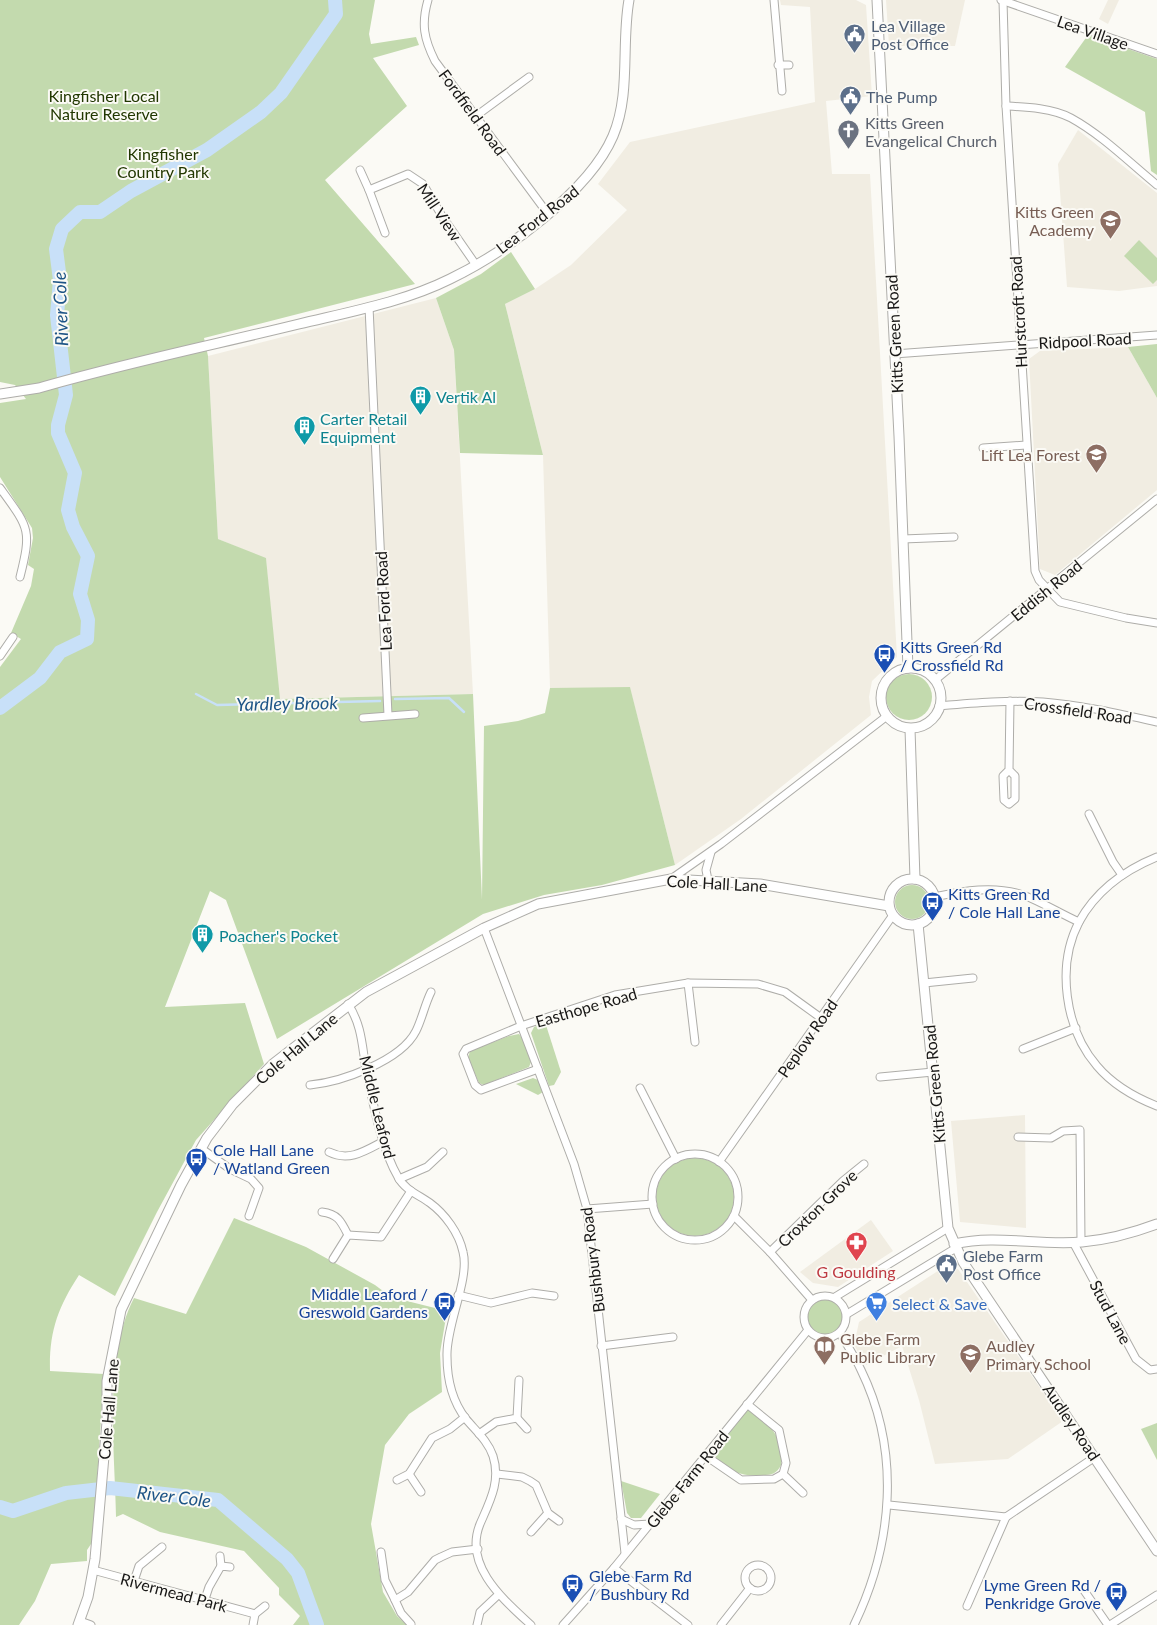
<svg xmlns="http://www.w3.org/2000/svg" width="1157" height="1625" font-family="Lato,sans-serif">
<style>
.built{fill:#f1ede2}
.green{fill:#c3daae}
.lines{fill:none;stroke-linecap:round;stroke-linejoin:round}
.stream{stroke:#c8e0f8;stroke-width:2.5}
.river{stroke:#c8e0f8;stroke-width:14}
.minor-casing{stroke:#aeada9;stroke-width:9}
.tertiary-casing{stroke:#aeada9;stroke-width:11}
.minor{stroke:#fff;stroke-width:7}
.tertiary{stroke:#fff;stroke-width:9}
.labels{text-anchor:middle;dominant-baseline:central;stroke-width:4;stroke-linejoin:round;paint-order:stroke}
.service-label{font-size:16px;fill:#4e5e75;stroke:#fbfaf5;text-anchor:start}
.street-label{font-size:16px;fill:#181716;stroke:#fbfaf5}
.park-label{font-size:16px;fill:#213701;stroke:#fbfaf5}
.worship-label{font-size:16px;fill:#5b616d;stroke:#fbfaf5;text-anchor:start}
.education-label{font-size:16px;fill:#785e54;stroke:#fbfaf5;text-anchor:end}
.culture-label{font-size:16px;fill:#0d838f;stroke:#fbfaf5;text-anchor:start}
.transit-label{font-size:16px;fill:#164399;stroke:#fbfaf5;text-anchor:start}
.health-label{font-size:16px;fill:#be3a42;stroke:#fbfaf5}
.shop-label{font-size:16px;fill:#366cbe;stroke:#fbfaf5;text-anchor:start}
.water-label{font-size:18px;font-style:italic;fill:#1d5486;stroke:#fbfaf5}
</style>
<rect width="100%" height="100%" fill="#fbfaf5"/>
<g class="built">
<path d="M780,0H856L866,5L872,96L826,101L832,174H870L897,657L872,681L869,697L871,715L741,819L675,865L630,688H550L543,455L505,304L535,289L571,265L627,210L598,184L630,142L815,102L810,7L781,5Z"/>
<path d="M886,0H965L955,46H889Z"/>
<path d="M1108,0H1119L1108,24L1099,19Z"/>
<path d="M1078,130L1157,193V286L1119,291L1067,287L1058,164Z"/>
<path d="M436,298L454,350L473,694L279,699L266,559L218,539L208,356Z"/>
<path d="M1128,347L1157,398V490L1055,575L1040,569L1029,359L1040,351Z"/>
<path d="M1025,1115L1026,1228L960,1222L951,1121Z"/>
<path d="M871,1220L893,1251L838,1287L813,1283L800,1272Z"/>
<path d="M944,1267L958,1269L1063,1421L1008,1459L935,1464L919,1400L902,1346L866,1365L854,1345L859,1322Z"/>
</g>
<g class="green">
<path d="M0,0H375L369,34L371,44L416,37L419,45L373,58L407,106L325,180L415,284L204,338L208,356L218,539L266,558L280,699L473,694L482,900L484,726L518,721L545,713L550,688L630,687L675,865L602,885L544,895L483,914L277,1039L226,900L210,891L165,1007L245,1003L264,1064L196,1140L157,1212L115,1296L79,1275C58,1307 49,1332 50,1371L104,1374L93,1541L87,1550V1561L51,1564L35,1601L19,1625H0V667L21,639L11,633L31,586L34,569L28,565L33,538L32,528L0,477V403L26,399L15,385L0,382Z"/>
<path d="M1088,35L1157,59V175L1151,171L1145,112L1065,67Z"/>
<path d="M1139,240L1157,258V280L1153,284L1124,256Z"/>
<path d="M511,252L535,289L505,304L543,455L460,453L454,350L436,298L481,274Z"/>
<path d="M1157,344V398L1128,347Z"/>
<circle cx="909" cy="697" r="23"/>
<circle cx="912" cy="902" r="17"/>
<path d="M545,1022L561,1072L554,1085L549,1086L531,1033L534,1027Z"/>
<path d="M519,1034L522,1038L531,1062L529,1067L484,1085L479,1083L468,1058L470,1051L509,1036Z"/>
<path d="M533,1078L538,1080L543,1092L538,1095L516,1084Z"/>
<circle cx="695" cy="1197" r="39"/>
<path d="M234,1218L306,1247L375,1285L391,1297L447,1311L440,1353L442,1392L409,1414L385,1445L371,1524L383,1592L397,1616L407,1625H293L300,1616L279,1595V1588L244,1551L160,1532L123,1514L116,1517C115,1451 103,1358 134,1298L186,1314Z"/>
<circle cx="825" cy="1317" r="18"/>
<path d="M747,1407C769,1426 783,1432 781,1465C777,1474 771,1475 762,1475C735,1477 730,1469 709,1454Z"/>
<path d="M1157,1423V1460L1141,1429Z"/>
<path d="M621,1481L660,1494L641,1518H631L627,1513Z"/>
</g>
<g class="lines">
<g class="stream">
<path d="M196,694L217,705L380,701"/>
<path d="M395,699L449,698L464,712"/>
</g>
<g class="river">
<path d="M0,708L40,678L60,652L87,639L88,620L80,594L88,556L73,527L68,510L75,473L58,433V425L66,395L57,315L60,280L56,249L62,229L80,212H100L131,191L207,150L261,112L281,93L336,14L335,0"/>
<path d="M0,1507L13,1511L66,1493L110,1488L218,1500L287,1559L298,1573L317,1625"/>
</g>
<defs>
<g id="minor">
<path d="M428,0C421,24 424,39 435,61L548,214"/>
<path d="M774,0L782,91"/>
<path d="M1001,0L1157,54"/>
<path d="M1003,1L1006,106L1035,571L1039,580L1060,602L1126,618L1157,623"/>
<path d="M778,65H789"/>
<path d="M1006,106C1027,107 1052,108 1071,118C1102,135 1130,163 1157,185"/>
<path d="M476,116L529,77"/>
<path d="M360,170L369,190"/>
<path d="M385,233L369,190L408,174L423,184L442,216L476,265"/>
<path d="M369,307L388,715"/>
<path d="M894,354L1157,335"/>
<path d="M983,448L1026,445"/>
<path d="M0,488C29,528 32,529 20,577"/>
<path d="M903,539L954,537"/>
<path d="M0,656L13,637"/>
<path d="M935,680L1157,499"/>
<path d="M939,706C974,703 1008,700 1043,702C1081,705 1120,714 1157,722"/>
<path d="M363,718L415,714"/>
<path d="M1009,770L1003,776L1004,800L1009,804L1015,799V776L1009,770L1010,701"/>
<path d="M1089,814L1113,862L1122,875"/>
<path d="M1157,857C1125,870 1096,891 1079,922C1056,966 1065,1029 1097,1066C1113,1085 1134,1097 1157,1106"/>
<path d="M671,879L721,844L887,716"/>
<path d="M708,880L706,870L711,852"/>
<path d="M934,897C963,891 994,885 1023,895C1042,902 1061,914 1079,922"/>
<path d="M484,928L574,1164L587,1209L625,1553"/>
<path d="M688,983L695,1042"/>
<path d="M924,983L973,978"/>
<path d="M348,1004C362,1025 362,1046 366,1069C373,1102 381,1148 398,1177C405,1190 419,1195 430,1203C445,1214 459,1233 463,1252C470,1279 446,1325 447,1356C447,1379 452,1401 466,1419C476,1431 488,1441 493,1456C501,1481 490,1501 480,1524C463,1566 504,1600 531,1625"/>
<path d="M1023,1049L1076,1028"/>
<path d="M538,1069L481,1090L475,1085L463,1054L466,1049L521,1026L615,995L688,983L758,984L785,992L821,1018"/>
<path d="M880,1077L933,1072"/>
<path d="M310,1085C341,1082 401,1061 416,1031C422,1019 425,1004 431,992"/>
<path d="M640,1088L676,1159"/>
<path d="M1018,1137L1051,1138L1063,1131L1080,1130L1081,1242"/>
<path d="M202,1149L230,1169L251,1179L259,1188L249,1216"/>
<path d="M329,1152C349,1162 365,1151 384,1141"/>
<circle cx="695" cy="1197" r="43"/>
<path d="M719,1162L893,915"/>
<path d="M399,1179L427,1167L443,1152"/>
<path d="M587,1209L653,1204"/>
<path d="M322,1212C338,1214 341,1221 348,1235"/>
<path d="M734,1216L770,1252L812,1300"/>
<path d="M1073,1242L1136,1359L1150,1370L1157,1369"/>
<path d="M770,1252L843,1181L864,1164"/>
<path d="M333,1259L348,1235L381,1237L411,1191"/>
<path d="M458,1295L491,1303L532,1293L554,1296"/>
<circle cx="825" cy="1317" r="21"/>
<path d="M835,1297L948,1228"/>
<path d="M847,1314L956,1248"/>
<path d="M840,1333C847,1345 855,1357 861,1370C901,1452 893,1544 854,1625"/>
<path d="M601,1346L673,1337"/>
<path d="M517,1418L527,1429"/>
<path d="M479,1434L496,1422L517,1418L519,1380"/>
<path d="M706,1456L741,1480L774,1479L783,1474L786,1463L779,1430L747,1404"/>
<path d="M409,1474L421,1492"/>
<path d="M497,1474L522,1477L530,1481L536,1485L548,1513L559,1521"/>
<path d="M783,1474L803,1493"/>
<path d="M397,1480L409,1474L432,1438L450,1429L465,1417"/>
<path d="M889,1505L1006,1517L1095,1457"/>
<path d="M621,1519L634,1525L650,1524"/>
<path d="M531,1532L548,1513"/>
<path d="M381,1552L385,1580L395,1600L408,1592L435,1560L441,1557L452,1552L478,1549"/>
<path d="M220,1556L221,1566"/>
<circle cx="758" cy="1578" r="13"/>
<path d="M614,1568L688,1625"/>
<path d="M93,1570L255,1614L253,1625"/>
<path d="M134,1581L139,1566L162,1547"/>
<path d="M1083,1589L1108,1625"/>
<path d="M205,1599L209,1587L221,1566L230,1567"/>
<path d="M395,1600L401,1613L411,1624"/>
<path d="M967,1606L1006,1517"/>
<path d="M255,1614L265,1606"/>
<path d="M80,1621L91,1625"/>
<path d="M477,1625L480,1612L498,1595"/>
<path d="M563,1625L614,1568L808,1330"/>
<path d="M721,1625L750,1588"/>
<path d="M1110,1625L1157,1595"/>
</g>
<g id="tertiary">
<path d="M877,0L899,436L908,668"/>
<path d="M0,394L39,388C125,363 213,345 299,324C349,312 404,302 450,279C504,253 589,192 613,136C631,94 621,44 629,0"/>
<circle cx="911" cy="698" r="30"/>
<path d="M910,729L915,879"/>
<circle cx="912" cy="902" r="23"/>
<path d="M918,924L948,1228L963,1262L1157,1551"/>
<path d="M954,1244C997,1234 1038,1246 1082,1242C1107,1240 1133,1233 1157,1224"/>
<path d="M78,1625L88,1597L95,1559L107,1422V1381L121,1310L181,1185L207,1138L233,1104L274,1063L366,992L484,928L538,904L671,879L760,884L889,906"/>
</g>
</defs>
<use href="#minor" class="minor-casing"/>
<use href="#tertiary" class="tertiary-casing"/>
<use href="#minor" class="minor"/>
<use href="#tertiary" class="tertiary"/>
</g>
<defs>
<symbol id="civic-pin" viewBox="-11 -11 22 30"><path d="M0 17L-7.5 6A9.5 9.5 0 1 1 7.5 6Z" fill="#5c6f8a" stroke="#fbfaf5"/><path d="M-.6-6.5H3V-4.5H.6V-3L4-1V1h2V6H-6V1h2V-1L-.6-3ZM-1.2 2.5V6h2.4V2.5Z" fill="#fff"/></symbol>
<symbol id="church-pin" viewBox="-11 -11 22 30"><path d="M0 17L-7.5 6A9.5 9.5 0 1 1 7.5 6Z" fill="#6b7280" stroke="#fbfaf5"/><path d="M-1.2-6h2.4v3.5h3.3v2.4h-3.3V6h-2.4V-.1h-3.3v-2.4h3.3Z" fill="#fff"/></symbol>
<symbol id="school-pin" viewBox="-11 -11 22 30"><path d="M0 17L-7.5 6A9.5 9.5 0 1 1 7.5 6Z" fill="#8d6e63" stroke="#fbfaf5"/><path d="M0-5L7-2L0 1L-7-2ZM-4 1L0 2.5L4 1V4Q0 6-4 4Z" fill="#fff"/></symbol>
<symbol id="building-pin" viewBox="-11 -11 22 30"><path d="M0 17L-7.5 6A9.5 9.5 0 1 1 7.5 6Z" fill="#0f9aa8" stroke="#fbfaf5"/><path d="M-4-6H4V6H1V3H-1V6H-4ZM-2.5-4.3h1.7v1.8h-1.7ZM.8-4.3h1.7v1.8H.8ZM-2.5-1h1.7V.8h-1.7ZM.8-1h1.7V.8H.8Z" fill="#fff"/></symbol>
<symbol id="bus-pin" viewBox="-11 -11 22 30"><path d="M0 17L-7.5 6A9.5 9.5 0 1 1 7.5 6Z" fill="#1a4fb4" stroke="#fbfaf5"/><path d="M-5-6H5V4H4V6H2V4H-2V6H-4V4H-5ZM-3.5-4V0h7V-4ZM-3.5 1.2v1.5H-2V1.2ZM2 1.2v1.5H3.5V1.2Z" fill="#fff"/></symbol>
<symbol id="pharmacy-pin" viewBox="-11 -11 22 30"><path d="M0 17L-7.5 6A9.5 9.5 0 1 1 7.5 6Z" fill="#e0444e" stroke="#fbfaf5"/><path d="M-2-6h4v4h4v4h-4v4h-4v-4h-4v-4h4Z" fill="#fff"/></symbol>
<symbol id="supermarket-pin" viewBox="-11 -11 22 30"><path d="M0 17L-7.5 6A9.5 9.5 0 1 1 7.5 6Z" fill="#3f7fe0" stroke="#fbfaf5"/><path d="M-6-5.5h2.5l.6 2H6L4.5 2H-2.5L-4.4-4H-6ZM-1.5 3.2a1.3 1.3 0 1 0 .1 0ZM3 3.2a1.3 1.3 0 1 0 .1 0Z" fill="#fff"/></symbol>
<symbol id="library-pin" viewBox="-11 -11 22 30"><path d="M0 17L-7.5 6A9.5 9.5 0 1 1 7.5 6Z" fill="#8d6e63" stroke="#fbfaf5"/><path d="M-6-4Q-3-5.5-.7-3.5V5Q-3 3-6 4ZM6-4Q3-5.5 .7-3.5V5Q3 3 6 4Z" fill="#fff"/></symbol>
</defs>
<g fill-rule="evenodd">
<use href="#civic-pin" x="842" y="22" width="25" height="34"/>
<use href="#civic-pin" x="838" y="84" width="25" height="34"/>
<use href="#church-pin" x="836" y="118" width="25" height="34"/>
<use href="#school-pin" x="1098" y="208" width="25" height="34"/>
<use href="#building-pin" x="408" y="384" width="25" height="34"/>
<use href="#building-pin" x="292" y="414" width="25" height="34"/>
<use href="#school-pin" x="1084" y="442" width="25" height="34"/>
<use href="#bus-pin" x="872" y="642" width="25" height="34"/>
<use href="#bus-pin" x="920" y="890" width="25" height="34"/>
<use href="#building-pin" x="190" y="922" width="25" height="34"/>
<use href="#bus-pin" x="184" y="1146" width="25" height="34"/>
<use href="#pharmacy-pin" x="844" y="1230" width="25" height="34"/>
<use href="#civic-pin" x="934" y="1252" width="25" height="34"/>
<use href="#bus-pin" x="432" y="1290" width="25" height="34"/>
<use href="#supermarket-pin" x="864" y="1290" width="25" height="34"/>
<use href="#library-pin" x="812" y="1334" width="25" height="34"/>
<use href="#school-pin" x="958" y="1342" width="25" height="34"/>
<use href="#bus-pin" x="560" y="1572" width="25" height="34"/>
<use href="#bus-pin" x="1104" y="1580" width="25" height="34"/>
</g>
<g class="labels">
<g class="service-label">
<text x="871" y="25">Lea Village<tspan x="871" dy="18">Post Office</tspan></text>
<text x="866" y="96">The Pump</text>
<text x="963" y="1255">Glebe Farm<tspan x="963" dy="18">Post Office</tspan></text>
</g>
<g class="street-label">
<text transform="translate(1093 32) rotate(19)">Lea Village</text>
<text transform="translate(473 112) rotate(54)">Fordfield Road</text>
<text transform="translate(440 212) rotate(56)">Mill View</text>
<text transform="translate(537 219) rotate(-38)">Lea Ford Road</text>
<text transform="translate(1018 312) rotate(-93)">Hurstcroft Road</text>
<text transform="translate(894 334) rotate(-93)">Kitts Green Road</text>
<text transform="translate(1085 340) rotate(-3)">Ridpool Road</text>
<text transform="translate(1046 590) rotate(-39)">Eddish Road</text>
<text transform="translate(383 601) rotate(-93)">Lea Ford Road</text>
<text transform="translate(1078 710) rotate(8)">Crossfield Road</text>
<text transform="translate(717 883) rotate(3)">Cole Hall Lane</text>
<text transform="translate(586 1007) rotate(-16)">Easthope Road</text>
<text transform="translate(807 1038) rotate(-55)">Peplow Road</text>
<text transform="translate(296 1048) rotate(-40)">Cole Hall Lane</text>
<text transform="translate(934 1084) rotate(-95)">Kitts Green Road</text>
<text transform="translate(378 1107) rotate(76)">Middle Leaford</text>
<text transform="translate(817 1208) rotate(-44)">Croxton Grove</text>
<text transform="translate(592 1260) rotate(-97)">Bushbury Road</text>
<text transform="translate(1111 1312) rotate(62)">Stud Lane</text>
<text transform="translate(108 1409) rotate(-85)">Cole Hall Lane</text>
<text transform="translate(1072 1422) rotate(56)">Audley Road</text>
<text transform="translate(687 1479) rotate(-51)">Glebe Farm Road</text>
<text transform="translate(174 1592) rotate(15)">Rivermead Park</text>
</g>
<g class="park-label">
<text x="104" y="95">Kingfisher Local<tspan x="104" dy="18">Nature Reserve</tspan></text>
<text x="163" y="153">Kingfisher<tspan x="163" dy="18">Country Park</tspan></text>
</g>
<g class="worship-label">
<text x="865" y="122">Kitts Green<tspan x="865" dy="18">Evangelical Church</tspan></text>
</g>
<g class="education-label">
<text x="1094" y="211">Kitts Green<tspan x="1094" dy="18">Academy</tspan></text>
<text x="1080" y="454">Lift Lea Forest</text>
<text x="840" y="1338" text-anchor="start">Glebe Farm<tspan x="840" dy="18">Public Library</tspan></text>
<text x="986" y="1345" text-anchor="start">Audley<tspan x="986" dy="18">Primary School</tspan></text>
</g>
<g class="culture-label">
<text x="436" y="396">Vertik Al</text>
<text x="320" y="418">Carter Retail<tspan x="320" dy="18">Equipment</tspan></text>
<text x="219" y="935">Poacher's Pocket</text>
</g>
<g class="transit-label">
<text x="900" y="646">Kitts Green Rd<tspan x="900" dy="18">/ Crossfield Rd</tspan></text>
<text x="948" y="893">Kitts Green Rd<tspan x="948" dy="18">/ Cole Hall Lane</tspan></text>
<text x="213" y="1149">Cole Hall Lane<tspan x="213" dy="18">/ Watland Green</tspan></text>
<text x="428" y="1293" text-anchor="end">Middle Leaford /<tspan x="428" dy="18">Greswold Gardens</tspan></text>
<text x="589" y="1575">Glebe Farm Rd<tspan x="589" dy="18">/ Bushbury Rd</tspan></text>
<text x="1101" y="1584" text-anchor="end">Lyme Green Rd /<tspan x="1101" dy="18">Penkridge Grove</tspan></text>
</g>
<g class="health-label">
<text x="856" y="1271">G Goulding</text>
</g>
<g class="shop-label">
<text x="892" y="1303">Select &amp; Save</text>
</g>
<g class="water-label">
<text transform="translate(60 309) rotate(-92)">River Cole</text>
<text transform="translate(287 703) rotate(-1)">Yardley Brook</text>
<text transform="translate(174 1496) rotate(7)">River Cole</text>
</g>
</g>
</svg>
